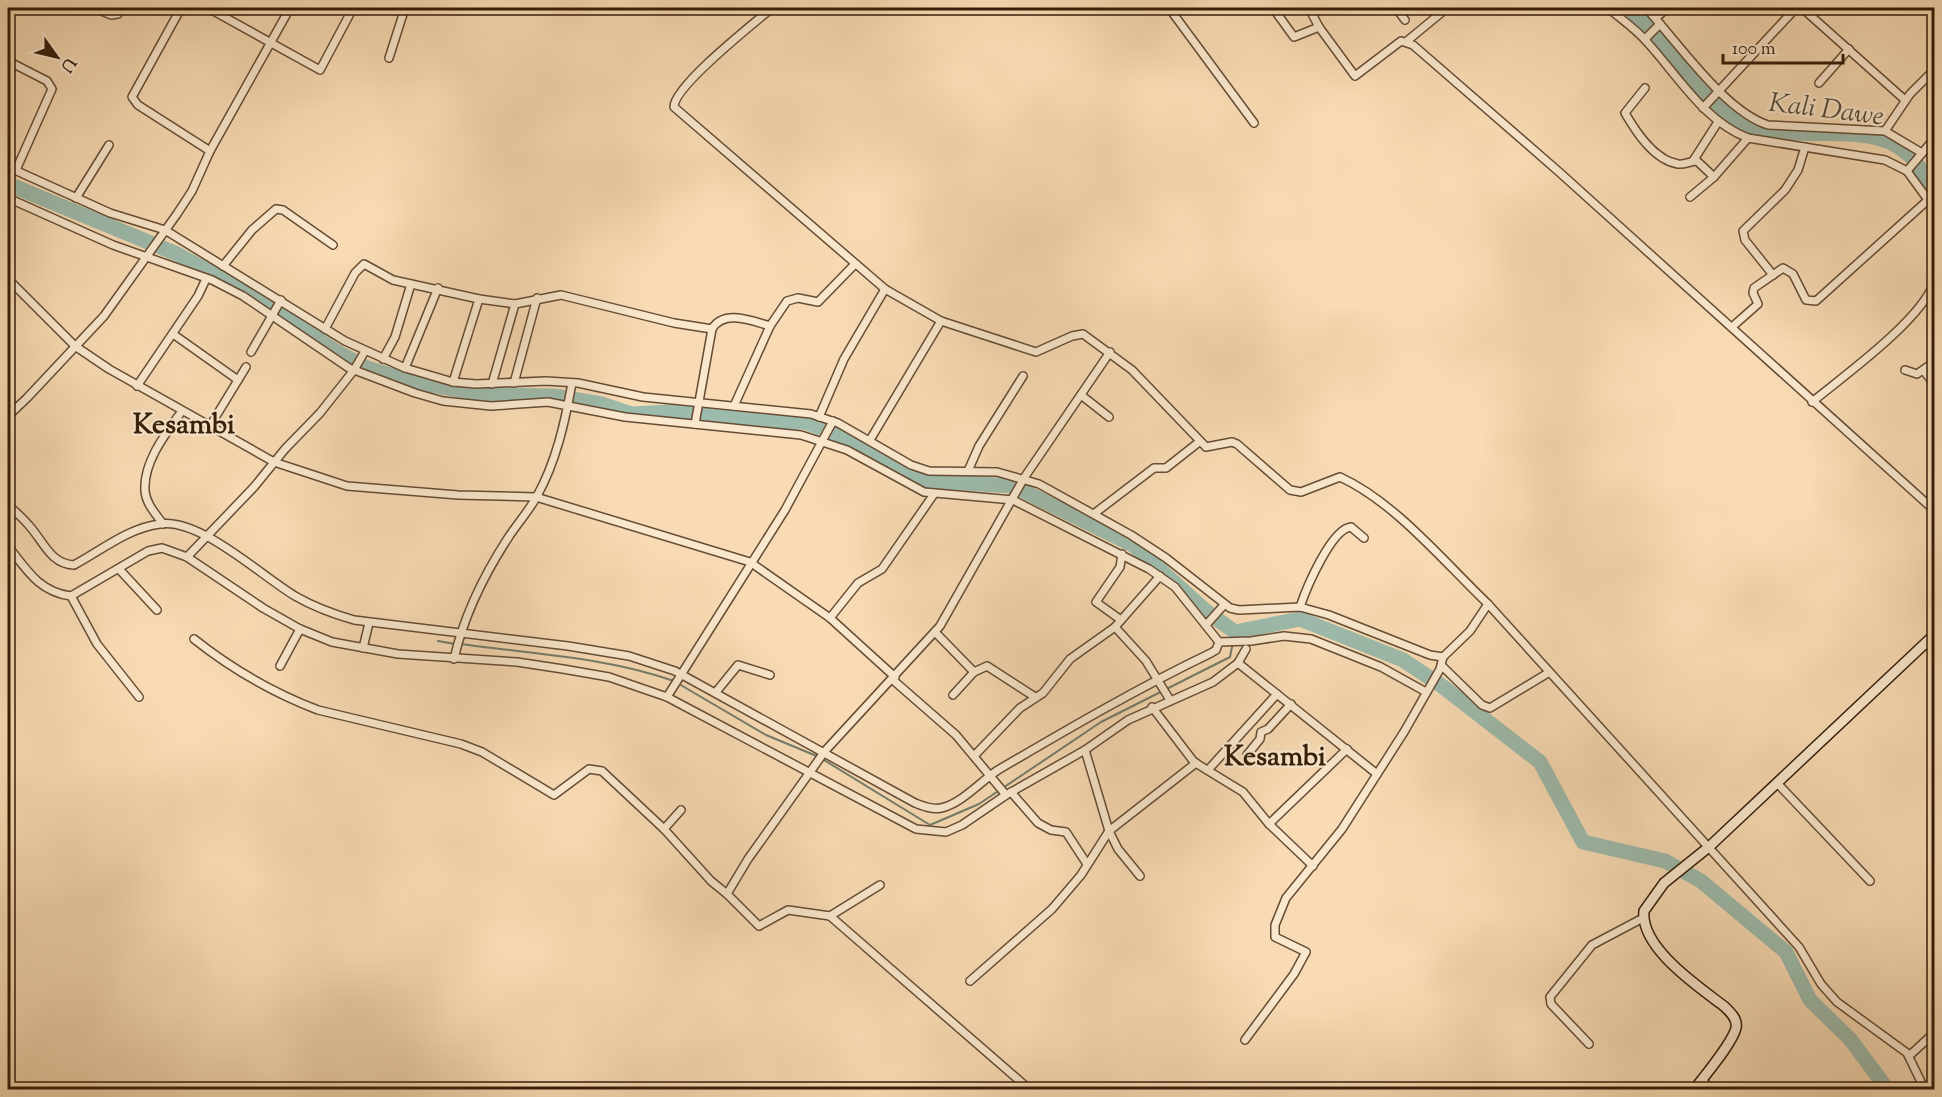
<svg xmlns="http://www.w3.org/2000/svg" width="1942" height="1097" font-family="'Sorts Mill Goudy',serif">
<style>
.lines{fill:none;stroke-linecap:round;stroke-linejoin:round}
.stream{stroke:#737c6b;stroke-width:2}
.river{stroke:#9dbbac;stroke-width:15}
.minor-casing{stroke:#654c34;stroke-width:10}
.secondary-casing{stroke:#341d09;stroke-width:12}
.minor{stroke:#fae8ce;stroke-width:7}
.secondary{stroke:#fae8ce;stroke-width:9}
.labels{text-anchor:middle;dominant-baseline:central;stroke-width:4.5;stroke-linejoin:round;paint-order:stroke}
.water-label{font-size:27px;font-style:italic;fill:#544c3a;stroke:#fae8ce}
.quarter-label{font-size:28px;font-weight:bold;fill:#341d09;stroke:#fae8ce}
</style>
<rect width="100%" height="100%" fill="#f8dbb4"/>
<filter id="stains"><feTurbulence type="fractalNoise" baseFrequency=".00333" numOctaves="4"/><feColorMatrix values="0 0 0 0 .2 0 0 0 0 .09 0 0 0 0 .02 0 0 0 .5 -.17"/></filter>
<radialGradient id="worn" r=".72"><stop offset=".6" stop-color="#630" stop-opacity="0"/><stop offset="1" stop-color="#630" stop-opacity=".3"/></radialGradient>
<g class="lines">
<g class="stream">
<path d="M438,641L455,644"/>
<path d="M461,644C532,654 606,657 674,681"/>
<path d="M679,684L766,735L819,757L930,825L979,804L1101,722L1230,657L1235,632"/>
</g>
<g class="river">
<path d="M1629,8C1665,41 1696,99 1740,122C1790,148 1864,116 1907,153C1919,163 1927,181 1934,195"/>
<path d="M8,184L177,254L265,302L334,350L367,368L410,381L486,395L554,396L602,404L632,414L668,412L768,422H805L844,437L906,476L929,481L1013,486L1133,545L1206,611L1235,632L1300,619L1403,660L1442,686L1540,762L1583,842L1665,861L1701,881L1786,952L1810,1000L1850,1039L1888,1090"/>
</g>
<defs>
<g id="minor">
<path d="M94,8L111,15L118,14L122,8"/>
<path d="M181,8L132,97L138,105L210,151"/>
<path d="M208,8L320,70L353,8"/>
<path d="M772,8C753,24 674,86 674,107L885,289L941,321L1036,352L1072,336L1083,334L1132,370L1206,447L1232,442L1237,444L1290,490L1301,492L1340,477C1395,502 1444,562 1488,604"/>
<path d="M1169,8L1254,123"/>
<path d="M1273,8L1294,37L1319,27L1355,76L1401,41L1413,45L1558,171L1934,510"/>
<path d="M1309,8L1319,27"/>
<path d="M1368,8H1369"/>
<path d="M1396,8L1405,20"/>
<path d="M1608,8C1621,19 1636,29 1647,42C1678,76 1704,121 1748,138L1885,160L1907,171L1934,208"/>
<path d="M1646,8C1677,41 1724,111 1768,125L1885,131L1922,153"/>
<path d="M1802,8L1905,100"/>
<path d="M1656,18L1667,8"/>
<path d="M1645,39L1660,24"/>
<path d="M1407,41L1447,8"/>
<path d="M389,58L405,8"/>
<path d="M8,61L47,81L52,89L16,170"/>
<path d="M1819,83L1849,49"/>
<path d="M1645,88L1625,113C1636,132 1654,160 1678,164C1685,165 1690,161 1697,161L1714,177L1748,138"/>
<path d="M1703,108L1796,8"/>
<path d="M1885,131L1910,94L1934,70"/>
<path d="M1693,161L1718,122"/>
<path d="M8,167L110,213L165,230L345,341L405,368L453,382L476,384L546,381L578,383L643,397L811,414L838,423L911,465L929,471L997,472L1039,484L1131,535L1166,558L1230,608L1239,610L1300,607L1329,615L1430,655L1443,657L1440,669L1404,732L1342,829L1286,898L1275,925V937L1306,952L1294,974L1245,1040"/>
<path d="M1907,171L1934,139"/>
<path d="M1690,197L1714,177"/>
<path d="M8,198L113,245L212,280L243,296L349,368L415,393L443,401L491,406L548,402L625,417L801,435L847,450L924,492L1013,500L1149,569L1175,587L1219,642"/>
<path d="M76,198L109,145"/>
<path d="M223,266L252,230L276,209L283,210L333,245"/>
<path d="M1773,275L1745,240L1743,231L1785,190L1798,170L1805,147"/>
<path d="M8,279L75,346L109,369L274,462L347,486L458,495L536,497L750,562L830,618L895,677"/>
<path d="M479,299L515,304"/>
<path d="M1732,327L1758,304L1753,293L1754,288L1783,268L1793,274L1806,300L1816,301L1928,200"/>
<path d="M325,329L355,273L364,264L393,280L479,299L453,382"/>
<path d="M173,334L238,380"/>
<path d="M251,352L281,300"/>
<path d="M383,359L395,337L411,284"/>
<path d="M405,368L438,288"/>
<path d="M1905,370L1917,374L1934,362"/>
<path d="M1924,371L1934,384"/>
<path d="M514,383L537,298"/>
<path d="M492,384L515,304L561,295L674,323L712,329"/>
<path d="M137,386L198,296L206,279"/>
<path d="M1081,395L1109,417"/>
<path d="M1812,402C1845,375 1920,321 1934,283"/>
<path d="M734,406L770,326"/>
<path d="M8,416L27,398L104,316L177,214L192,191L210,151L290,8"/>
<path d="M819,417L844,359L885,289"/>
<path d="M695,424L712,329C724,309 752,321 770,326L787,301L798,298L818,302L855,264"/>
<path d="M210,426L246,367"/>
<path d="M870,440L941,321"/>
<path d="M968,471L979,446L1023,376"/>
<path d="M8,505C16,512 25,520 32,529C45,545 52,564 74,565C102,550 128,528 160,524C200,518 260,575 295,596C314,607 333,614 354,620L568,646L629,656L675,671L915,803C923,806 932,810 941,808C961,804 981,781 998,770C1068,729 1138,688 1211,653L1216,650L1219,642"/>
<path d="M1095,513L1154,468H1166L1199,442"/>
<path d="M163,524C156,514 146,504 145,491C143,462 166,433 182,411"/>
<path d="M8,546C26,569 39,592 71,596L148,551L162,548L187,557L263,608L300,629L332,642L398,654L517,662L563,669L609,677L667,697L916,829L946,832L962,825L1006,795L1085,750L1128,720L1213,682L1238,663L1377,774"/>
<path d="M187,557L254,487L285,449L320,413L354,370L365,351"/>
<path d="M119,569L157,610"/>
<path d="M71,596L97,644L139,697"/>
<path d="M1300,607C1306,589 1331,529 1351,527L1364,538"/>
<path d="M830,618L858,583L882,569L934,494"/>
<path d="M1121,620L1096,602L1120,567L1122,554"/>
<path d="M1206,625L1224,605"/>
<path d="M1115,627L1146,661L1170,700"/>
<path d="M935,632L974,672"/>
<path d="M194,639C233,670 271,692 318,710L461,744L482,752L554,795L589,769L602,771L664,829"/>
<path d="M1219,642L1251,641L1284,636L1311,639L1381,667L1426,692"/>
<path d="M363,648L369,623"/>
<path d="M1443,657L1470,631L1488,604L1799,947L1821,984L1837,1002L1907,1053L1925,1090"/>
<path d="M454,659C464,615 484,575 508,538C517,524 529,511 537,496C556,462 565,422 572,383"/>
<path d="M1238,663L1246,649"/>
<path d="M280,666L300,629"/>
<path d="M1442,666L1482,705L1490,708L1548,673"/>
<path d="M893,680L956,735L1006,795"/>
<path d="M716,692L738,665L770,675"/>
<path d="M953,695L974,672L987,666L1035,697"/>
<path d="M667,697L785,510L833,421"/>
<path d="M1152,707L1194,762L1243,792L1269,824L1347,749"/>
<path d="M1085,750L1109,831L1118,849L1140,876"/>
<path d="M1247,755L1260,739L1261,732L1268,729L1291,704"/>
<path d="M974,756L1020,708L1043,693L1070,659L1115,627L1160,576"/>
<path d="M1208,770L1277,694"/>
<path d="M1777,783L1870,881"/>
<path d="M1011,792L1038,823L1051,830L1066,832L1087,864"/>
<path d="M681,810L664,829L711,881L727,894L748,859L825,751L940,626L1024,478L1110,352"/>
<path d="M1269,824L1313,866"/>
<path d="M727,894L759,926L788,910L830,916L880,885"/>
<path d="M830,916L1029,1089"/>
<path d="M970,981L1052,909L1081,875L1109,831L1196,763"/>
<path d="M1589,1044L1551,1004L1550,997L1592,945L1643,918"/>
<path d="M1909,1056L1934,1033"/>
<path d="M1702,1080L1712,1090"/>
</g>
<path id="secondary" d="M1694,1090C1705,1075 1732,1044 1736,1028C1738,1019 1730,1012 1725,1007C1699,987 1640,948 1644,911L1664,883L1710,846L1934,635"/>
</defs>
<use href="#minor" class="minor-casing"/>
<use href="#secondary" class="secondary-casing"/>
<use href="#minor" class="minor"/>
<use href="#secondary" class="secondary"/>
</g>
<g class="labels">
<g class="water-label">
<text transform="translate(1826 111) rotate(7)">Kali Dawe</text>
</g>
<g class="quarter-label">
<text x="184" y="426">Kesambi</text>
<text x="1275" y="758">Kesambi</text>
</g>
</g>
<rect width="1942" height="1097" fill="none" stroke="#f8dbb4" stroke-width="30"/>
<rect x="9" y="9" width="1924" height="1079" fill="none" stroke="#341d09" stroke-width="3"/>
<rect x="15" y="15" width="1912" height="1067" fill="none" stroke="#341d09" stroke-width="1.5"/>
<g transform="translate(57 57) rotate(124)" stroke="#fae8ce" stroke-width="4.5" paint-order="stroke">
<path d="M0-4.5L10 22L0 15L-10 22Z" fill="#341d09"/>
<text y="-9" font-size="16" font-weight="bold" text-anchor="middle" fill="#341d09">U</text>
</g>
<path d="M1723 54v9h120v-9" fill="none" stroke="#341d09" stroke-width="3"/>
<text x="1732" y="54" font-size="18" fill="#341d09" stroke="#fae8ce" stroke-width="4.5" paint-order="stroke">100 m</text>
<rect width="100%" height="100%" filter="url(#stains)"/>
<rect width="100%" height="100%" fill="url(#worn)"/>
</svg>
